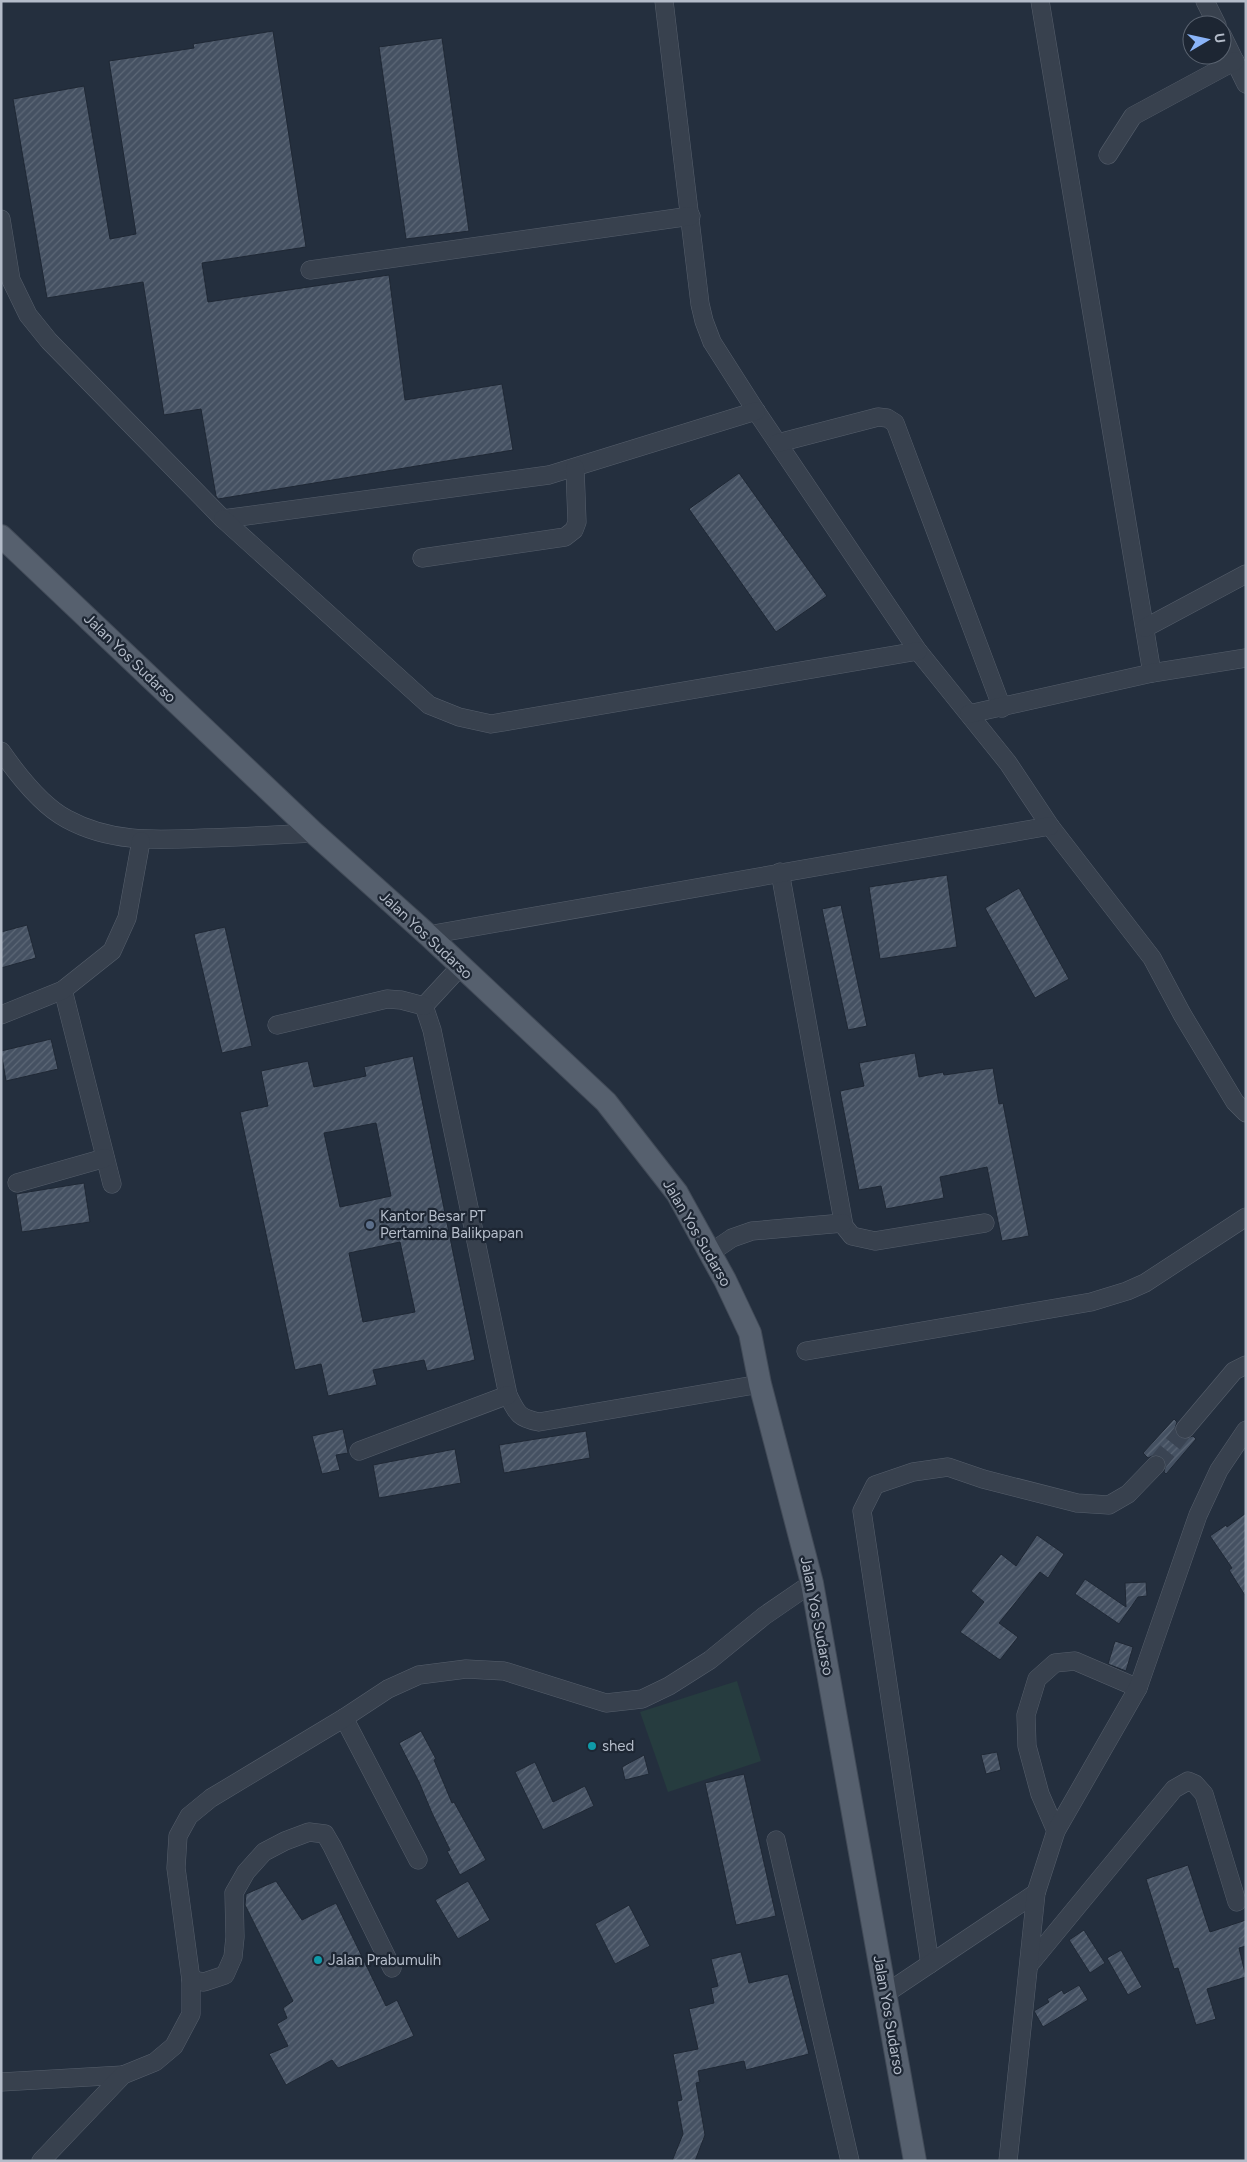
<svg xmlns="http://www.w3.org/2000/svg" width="1247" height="2162" font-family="Figtree,sans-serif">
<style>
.garden{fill:#263c3f}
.building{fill:url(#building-hatch);stroke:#1f2835;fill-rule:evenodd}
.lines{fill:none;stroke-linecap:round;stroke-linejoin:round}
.minor-tunnel{stroke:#3a4453;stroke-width:18;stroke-dasharray:18 9;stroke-linecap:butt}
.minor-casing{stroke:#565f6c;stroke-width:19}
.major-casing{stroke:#414a57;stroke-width:24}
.minor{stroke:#38414e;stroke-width:18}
.major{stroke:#56606e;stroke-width:22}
.service-dot{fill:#5c6f8a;stroke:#1d2633;stroke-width:2}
.culture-dot{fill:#0f9aa8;stroke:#1d2633;stroke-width:2}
.labels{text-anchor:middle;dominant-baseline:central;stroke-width:4.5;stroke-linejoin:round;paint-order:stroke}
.street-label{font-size:15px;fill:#b4bcc9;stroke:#1d2633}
.poi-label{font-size:15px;fill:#b4bcc9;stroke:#1d2633;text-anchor:start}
</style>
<defs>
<pattern id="building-hatch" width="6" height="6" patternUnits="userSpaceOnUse" patternTransform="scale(1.25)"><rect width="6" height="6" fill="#455162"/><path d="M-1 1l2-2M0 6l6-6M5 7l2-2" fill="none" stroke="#5d6877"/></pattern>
</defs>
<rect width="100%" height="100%" fill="#242f3e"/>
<path class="garden" d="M737,1681L761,1761L668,1792L640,1712Z"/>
<g class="building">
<path d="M273,31L306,247L202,263L208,302L389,275L405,400L502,384L513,450L218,499L216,496L201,409L164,415L143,282L47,298L13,99L84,86L110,239L136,234L109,61L194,48L193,44Z"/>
<path d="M442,38L469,231L406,239L379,47Z"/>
<path d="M739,473L827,596L776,632L689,509Z"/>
<path d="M947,875L957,947L880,959L869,887Z"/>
<path d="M1019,888L1069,979L1035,998L985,908Z"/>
<path d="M841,905L867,1026L848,1030L822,909Z"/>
<path d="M27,925L36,958L1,968V932Z"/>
<path d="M225,927L252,1046L222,1053L194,934Z"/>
<path d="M51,1039L58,1069L6,1081L1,1051Z"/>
<path d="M915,1053L919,1077L943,1072L944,1075L993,1068L999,1104L1003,1103L1029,1236L1002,1241L987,1167L940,1177L944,1198L886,1209L881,1186L859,1190L840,1091L864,1086L859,1063Z"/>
<path d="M413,1056L475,1360L427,1371L424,1360L373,1370L377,1385L328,1396L321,1364L295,1370L240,1112L268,1106L261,1071L308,1061L314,1087L366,1076L364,1067ZM376,1123L391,1196L340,1207L324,1133ZM400,1242L415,1312L363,1322L349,1253Z"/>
<path d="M84,1183L90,1222L22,1232L16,1194Z"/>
<path d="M1174,1419L1177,1422L1175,1428L1178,1437L1184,1439L1193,1436L1196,1439L1166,1474L1164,1472L1166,1463L1163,1457L1154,1455L1148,1458L1143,1453Z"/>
<path d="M343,1429L348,1453L336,1455L340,1470L322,1474L312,1436Z"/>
<path d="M586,1431L590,1458L504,1473L499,1445Z"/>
<path d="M455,1449L461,1483L379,1498L373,1465Z"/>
<path d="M1246,1513V1597L1229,1570L1232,1568L1210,1536L1226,1525L1227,1527Z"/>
<path d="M1037,1535L1064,1554L1048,1578L1040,1572L999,1623L1018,1637L1000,1660L960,1632L984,1602L971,1591L1001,1554L1016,1566Z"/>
<path d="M1085,1579L1126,1607L1125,1583L1146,1582L1147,1596L1138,1597L1119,1624L1075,1594Z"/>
<path d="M1115,1641L1133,1647L1126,1671L1108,1664Z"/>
<path d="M421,1731L436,1759L434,1760L452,1803L454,1802L486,1860L460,1875L447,1851L450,1850L432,1813L419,1782L399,1743Z"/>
<path d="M997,1752L1001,1770L986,1774L981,1755Z"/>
<path d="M644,1755L649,1774L625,1780L622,1767Z"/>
<path d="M535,1762L553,1802L585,1786L594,1806L543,1830L515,1772Z"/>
<path d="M744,1774L776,1916L736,1925L705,1783Z"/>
<path d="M1188,1865L1210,1932L1246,1920V1946L1239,1948L1246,1977L1207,1989L1216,2019L1196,2025L1178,1968L1174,1969L1146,1879Z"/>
<path d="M276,1881L302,1920L336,1903L386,2006L397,2000L414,2036L338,2068L332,2060L286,2085L269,2054L288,2046L277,2024L287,2018L283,2008L293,2001L245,1905L246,1894Z"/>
<path d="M468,1881L490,1920L458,1939L435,1900Z"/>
<path d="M629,1905L650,1946L615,1964L595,1924Z"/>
<path d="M1084,1930L1105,1963L1090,1973L1069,1940Z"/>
<path d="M1121,1950L1142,1987L1128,1995L1107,1958Z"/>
<path d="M741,1952L749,1983L788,1974L809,2054L746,2070L744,2061L698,2071L700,2082L696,2083L705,2135L695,2161H672L683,2134L677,2101L682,2100L673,2054L698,2049L689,2009L714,2003L711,1988L718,1986L711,1959Z"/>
<path d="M1079,1985L1088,2000L1043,2027L1034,2011L1049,2002L1047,1999L1062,1990L1064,1994Z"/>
</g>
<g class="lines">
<path class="minor-tunnel" d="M1156,1465L1185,1429"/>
<defs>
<g id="minor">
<path d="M664,1L700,304L704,321L712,342L756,411L918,651L1008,763L1050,826L1152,958L1182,1014L1235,1102L1246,1113"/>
<path d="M1040,1L1152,673"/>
<path d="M1205,1L1217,25"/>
<path d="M1222,35L1246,84"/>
<path d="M1108,155L1133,116L1235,61"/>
<path d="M1,219L11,280L28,315L49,341L223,519L549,475L756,411"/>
<path d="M310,270L691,216"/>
<path d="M778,443L878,417L887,418L895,423L1002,708"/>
<path d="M223,519L429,705L459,717L491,724L918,651"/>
<path d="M422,558L565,537L574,530L577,522L575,468"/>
<path d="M1145,628L1246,574"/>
<path d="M969,714L1152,673L1246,658"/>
<path d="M1,751C17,774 42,806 67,819C111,843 156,840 204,838C241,837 277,835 314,833"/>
<path d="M780,872L844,1226L852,1236L875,1241L985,1223"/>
<path d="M428,935L1050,826"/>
<path d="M63,990L112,1184"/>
<path d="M424,1006L432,1030L508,1395C517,1413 518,1418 539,1422L760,1384"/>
<path d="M424,1006L460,967"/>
<path d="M1,1015L63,990L112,951L127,918L141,841"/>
<path d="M277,1025L387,999L401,1000L424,1006"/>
<path d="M17,1183L105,1158"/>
<path d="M710,1253L732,1238L752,1231L843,1223"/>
<path d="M806,1351L1091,1302L1127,1291L1145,1283L1246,1217"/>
<path d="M1185,1429L1234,1371L1246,1365"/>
<path d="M359,1451L508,1395"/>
<path d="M344,1718L418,1860"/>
<path d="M1056,1831L1040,1794L1027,1746L1026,1715L1037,1679L1055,1663L1075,1661L1138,1688"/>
<path d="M776,1840L850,2161"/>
<path d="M930,1964L862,1511L875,1485L913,1472L948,1467L983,1479L1077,1503L1109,1505L1128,1494L1156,1465"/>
<path d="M1029,1965L1174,1789L1188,1781L1195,1784L1204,1794L1237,1902"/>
<path d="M191,1980L204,1982L225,1975L233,1957L235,1937L234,1893L246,1872L264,1852L285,1841L309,1832L325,1834L332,1846L392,1968"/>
<path d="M885,1994L1036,1893"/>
<path d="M1,2082L123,2075"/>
<path d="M41,2161L123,2075L155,2062L174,2046L191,2014V1980L176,1868L178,1836L189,1816L211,1798L344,1718L388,1689L419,1675L466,1669L504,1671L606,1703L642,1699L669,1686L710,1660L764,1616L812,1583"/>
<path d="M1008,2161L1036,1893L1056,1831L1138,1688L1198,1515L1219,1470L1246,1430"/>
</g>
<path id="major" d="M1,536L314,833L428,935L606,1102L677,1193L725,1280L750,1333L760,1384L812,1583L915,2161"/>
</defs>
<use href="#minor" class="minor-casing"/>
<use href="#major" class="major-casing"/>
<use href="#minor" class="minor"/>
<use href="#major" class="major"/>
</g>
<circle class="service-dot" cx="370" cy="1225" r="5"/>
<g class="culture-dot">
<circle cx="592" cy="1746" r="5"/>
<circle cx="318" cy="1960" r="5"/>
</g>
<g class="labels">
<g class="street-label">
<text transform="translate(130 658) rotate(44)">Jalan Yos Sudarso</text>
<text transform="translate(426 935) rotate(43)">Jalan Yos Sudarso</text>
<text transform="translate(697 1233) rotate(60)">Jalan Yos Sudarso</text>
<text transform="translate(817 1616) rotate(79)">Jalan Yos Sudarso</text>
<text transform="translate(889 2015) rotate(80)">Jalan Yos Sudarso</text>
</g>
<g class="poi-label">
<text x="380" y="1216">Kantor Besar PT<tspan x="380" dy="17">Pertamina Balikpapan</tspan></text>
<text x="602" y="1746">shed</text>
<text x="328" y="1960">Jalan Prabumulih</text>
</g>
</g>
<rect width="1247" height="2162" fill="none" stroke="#b4bcc9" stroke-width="5"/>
<g transform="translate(1207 40) rotate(81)"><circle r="24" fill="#1d2633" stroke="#59626f"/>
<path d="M0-4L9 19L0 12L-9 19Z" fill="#8ab4f8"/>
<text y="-8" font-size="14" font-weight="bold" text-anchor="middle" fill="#b4bcc9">U</text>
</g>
</svg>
